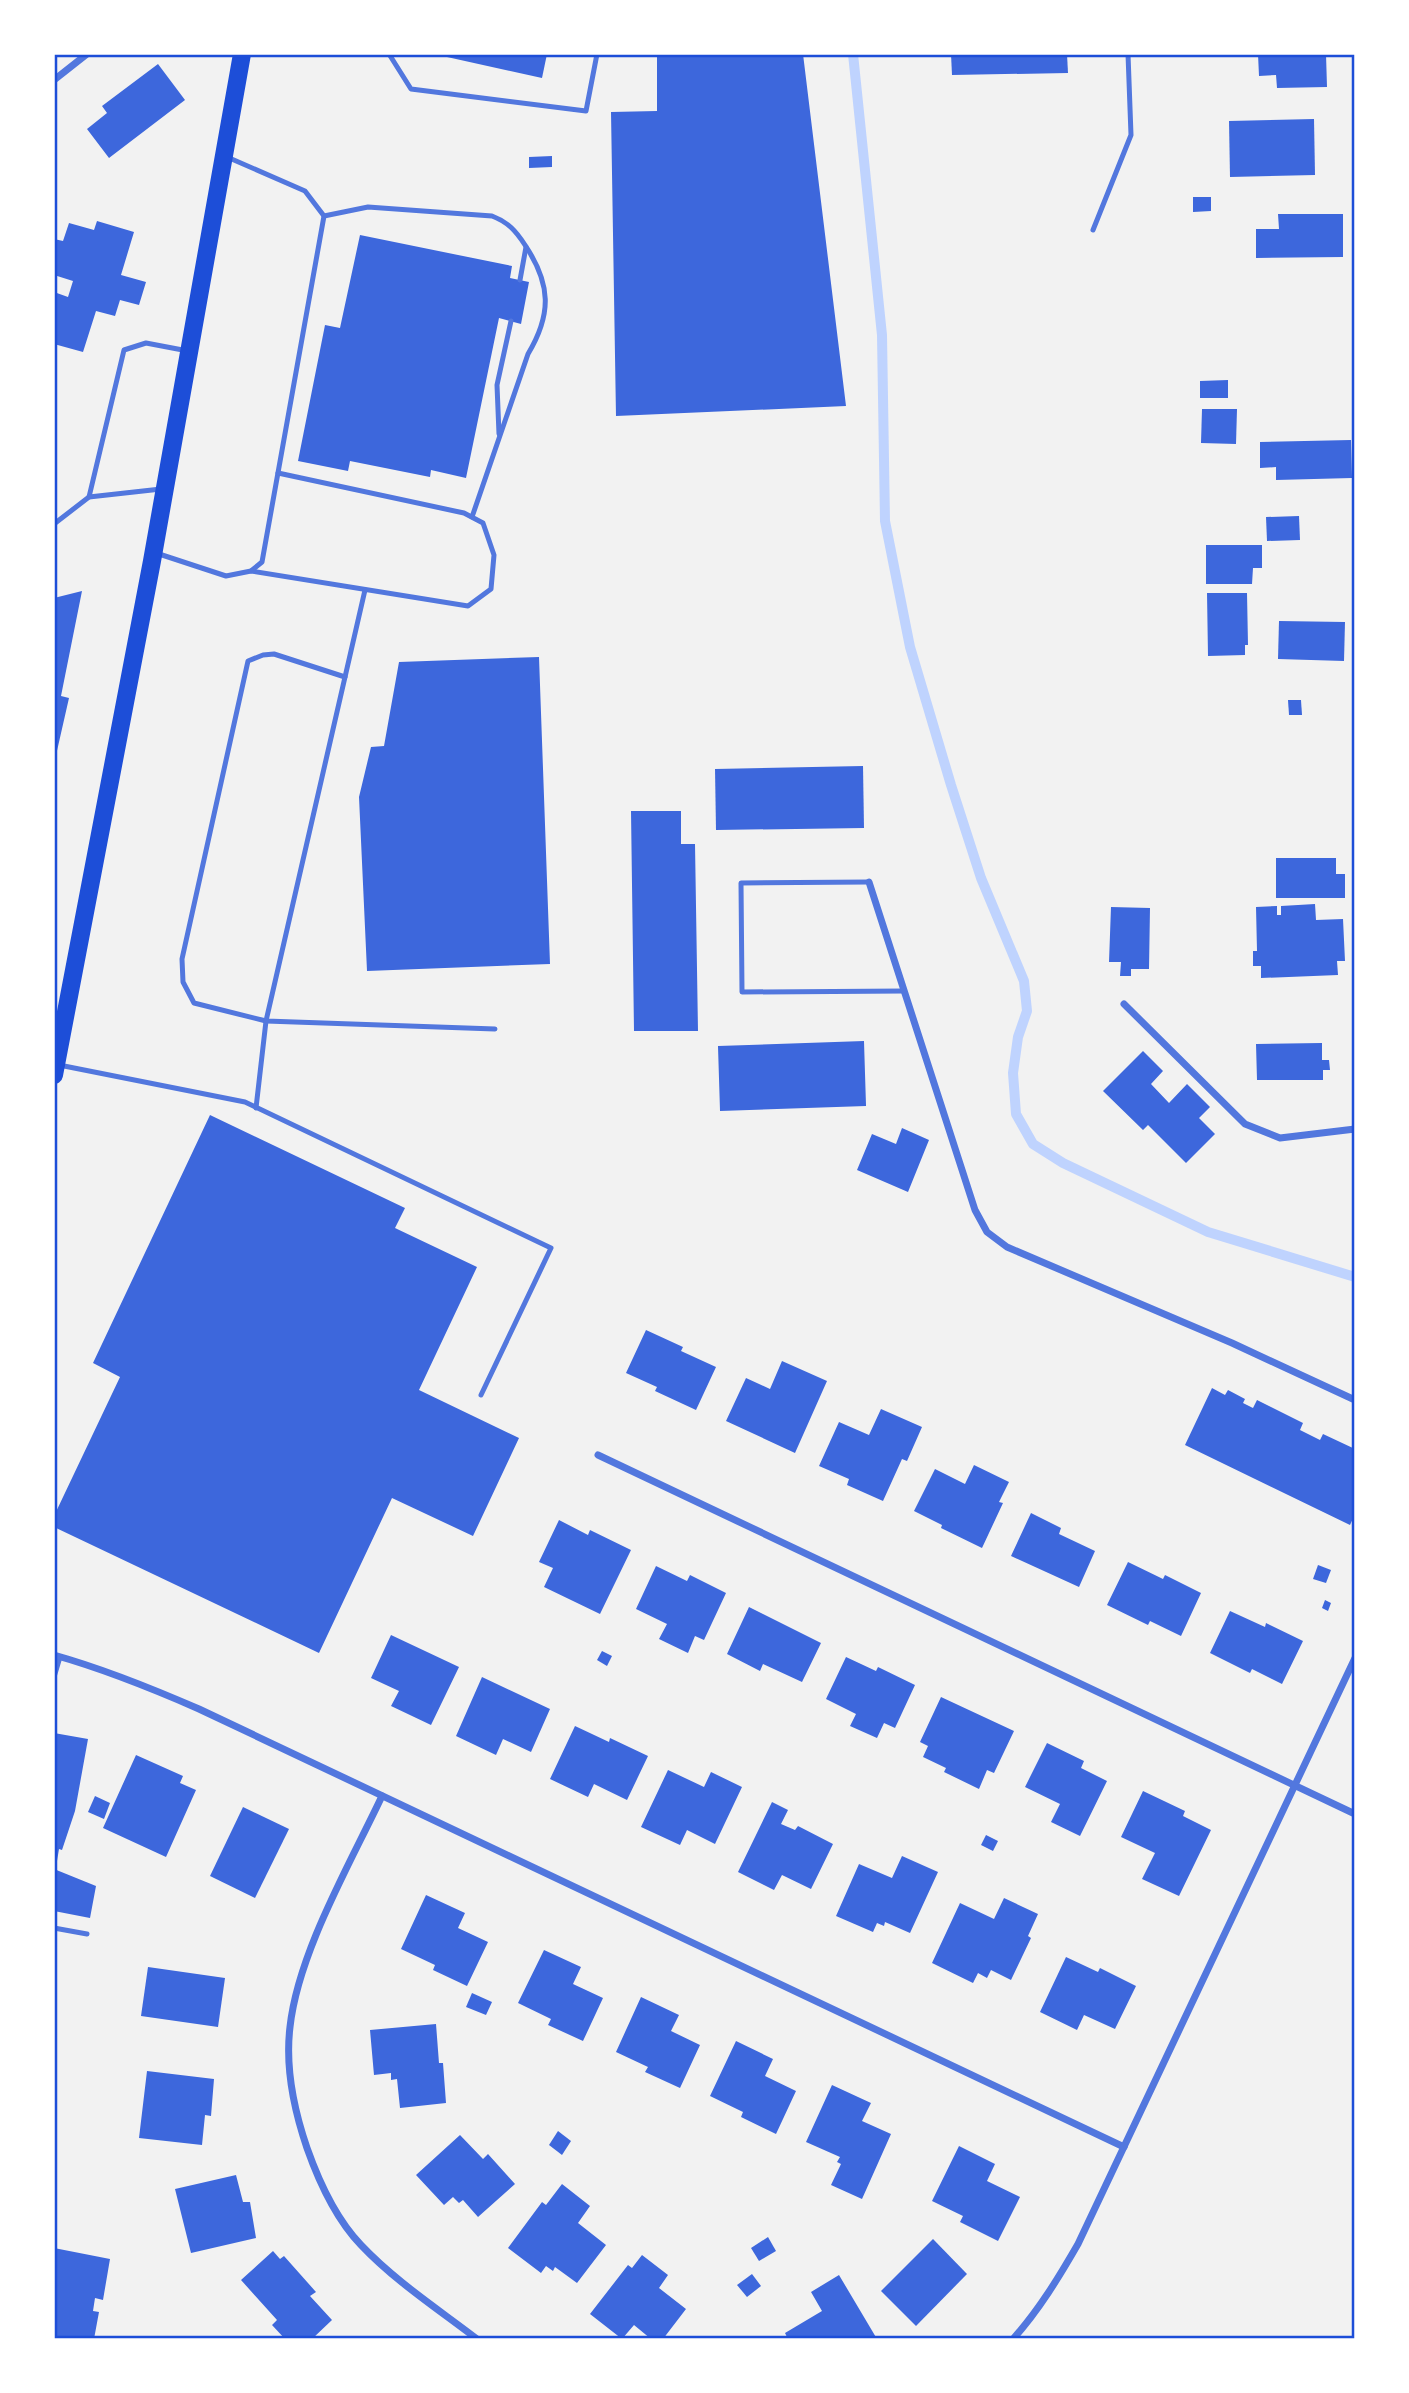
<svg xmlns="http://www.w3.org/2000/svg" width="1409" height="2393" font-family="Figtree,sans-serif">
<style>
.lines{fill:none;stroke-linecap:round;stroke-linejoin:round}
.stream{stroke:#bfd3fe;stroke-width:10}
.building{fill:#3d67dc}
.service{stroke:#5277de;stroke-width:5}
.minor{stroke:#5277de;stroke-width:7}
.primary{stroke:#1d4ed8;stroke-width:18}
.neatline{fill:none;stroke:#1d4ed8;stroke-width:2.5}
</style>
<rect width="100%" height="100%" fill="#f2f2f2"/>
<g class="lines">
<path class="stream" d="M853,54L882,335L885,521L910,647L951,785L981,878L1024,981L1027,1011L1018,1037L1013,1073L1016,1114L1033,1144L1063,1163L1208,1232L1355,1277"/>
</g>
<g class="building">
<path d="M448,54H547L542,78L447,57Z"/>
<path d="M657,54H803L846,406L616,416L611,112L657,111Z"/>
<path d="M951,54H1067L1068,73L952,75Z"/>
<path d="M1258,54H1326L1327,87L1277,88L1276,75L1259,76Z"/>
<path d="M158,64L185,100L109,158L87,129L107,113L102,106Z"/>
<path d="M1314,119L1315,175L1230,177L1229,121Z"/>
<path d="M552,156V167L529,168V157Z"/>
<path d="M1193,197H1211V211L1193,212Z"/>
<path d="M1278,214H1343V257L1256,258V229H1279Z"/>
<path d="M97,221L134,232L121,275L146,282L139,305L120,300L115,316L96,311L83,352L54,344V292L68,297L73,281L54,275V239L63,241L69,223L94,230Z"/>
<path d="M360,235L512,266L510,278L529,282L521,324L499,318L466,478L431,470L430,477L350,461L348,471L298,461L325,325L340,328Z"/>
<path d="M1228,380V398H1200V381Z"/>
<path d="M1202,409H1237L1236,444L1201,443Z"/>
<path d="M1351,440L1352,478L1276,480V467L1260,468V442Z"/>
<path d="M1299,516L1300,540L1267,541L1266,517Z"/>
<path d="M1206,545H1262V568H1253L1252,584H1206Z"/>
<path d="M82,591L61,696L69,698L54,764V598Z"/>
<path d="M1207,593H1247L1248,645H1245V655L1208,656Z"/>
<path d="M1279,621L1345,622L1344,661L1278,659Z"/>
<path d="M539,657L550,964L367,971L359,797L371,747L384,746L399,662Z"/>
<path d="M1288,700H1301L1302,715H1289Z"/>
<path d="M863,766L864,828L716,830L715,769Z"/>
<path d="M631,811H681V844H695L698,1031H634Z"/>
<path d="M1276,858H1336V874H1345V898H1276Z"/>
<path d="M1315,904L1316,920L1343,919L1345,961H1337L1338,975L1261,978V966H1253V951H1257L1256,907L1277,906V915H1281V906Z"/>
<path d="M1111,907L1150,908L1149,969H1131V976H1120L1121,962H1109Z"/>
<path d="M864,1041L866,1106L720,1111L718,1046Z"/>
<path d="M1322,1043V1060H1329L1330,1070H1323V1080H1257L1256,1044Z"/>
<path d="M1143,1051L1163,1071L1151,1084L1169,1103L1187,1084L1210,1107L1199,1118L1215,1134L1186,1163L1148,1125L1143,1130L1103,1091Z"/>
<path d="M210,1115L405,1208L395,1228L477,1267L419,1390L519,1438L473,1536L392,1498L319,1653L54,1527V1516L120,1377L93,1363Z"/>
<path d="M902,1128L929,1140L908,1192L857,1170L872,1134L896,1144Z"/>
<path d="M646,1330L683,1347L681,1351L716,1367L696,1410L655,1391L657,1387L626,1373Z"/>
<path d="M782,1361L827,1381L795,1453L726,1421L746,1378L770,1389Z"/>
<path d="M1212,1388L1225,1395L1228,1390L1245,1399L1243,1403L1253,1408L1257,1400L1303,1423L1300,1430L1320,1440L1323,1434L1355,1449V1514L1350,1525L1185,1445Z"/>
<path d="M881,1409L922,1427L907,1461L902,1459L883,1501L847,1485L849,1479L819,1466L839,1422L869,1435Z"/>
<path d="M974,1465L1009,1482L999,1502L1003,1503L982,1548L941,1528L942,1525L914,1511L935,1469L965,1484Z"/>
<path d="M1031,1513L1061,1528L1059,1534L1095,1551L1079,1587L1011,1556Z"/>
<path d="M559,1520L588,1535L590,1530L631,1550L600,1614L544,1587L553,1568L539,1562Z"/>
<path d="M1128,1562L1163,1579L1165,1575L1201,1593L1181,1636L1150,1621L1148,1625L1107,1605Z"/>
<path d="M1318,1565L1331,1570L1326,1583L1313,1579Z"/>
<path d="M656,1566L687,1581L690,1575L726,1593L704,1640L695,1636L688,1653L659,1639L667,1624L636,1609Z"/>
<path d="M1325,1600L1331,1603L1328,1611L1322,1608Z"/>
<path d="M749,1607L821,1643L802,1682L763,1664L760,1671L727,1654Z"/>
<path d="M1230,1611L1265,1627L1266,1623L1303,1641L1282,1684L1252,1669L1250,1673L1210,1653Z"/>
<path d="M391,1635L459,1667L431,1725L391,1706L399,1691L371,1678Z"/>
<path d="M602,1651L612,1656L607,1666L597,1660Z"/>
<path d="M846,1657L876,1671L878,1667L915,1685L895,1728L884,1723L877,1738L850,1726L856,1714L826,1699Z"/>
<path d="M482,1677L550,1709L531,1752L503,1739L496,1755L456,1736Z"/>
<path d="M941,1697L1014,1731L994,1773L987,1770L979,1789L944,1772L946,1768L923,1757L928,1746L920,1742Z"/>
<path d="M575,1726L609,1742L610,1738L648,1756L627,1800L594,1784L588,1797L550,1779Z"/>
<path d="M54,1733L88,1739L75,1811L62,1850L59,1849L56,1867Z"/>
<path d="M1047,1743L1084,1761L1081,1768L1107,1781L1080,1836L1051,1822L1060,1804L1025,1787Z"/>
<path d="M136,1755L183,1776L180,1783L196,1790L166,1857L103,1828Z"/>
<path d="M668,1770L704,1787L711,1772L742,1787L715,1844L687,1830L680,1845L641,1827Z"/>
<path d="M1143,1791L1185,1811L1183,1816L1211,1830L1179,1896L1142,1879L1155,1853L1121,1837Z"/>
<path d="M95,1796L110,1803L104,1819L88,1812Z"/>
<path d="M772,1802L788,1810L781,1824L795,1830L798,1826L833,1844L811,1889L782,1875L774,1890L738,1872Z"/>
<path d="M243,1807L289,1829L255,1898L210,1876Z"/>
<path d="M986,1835L998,1841L993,1851L981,1845Z"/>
<path d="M902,1856L938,1872L910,1933L885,1922L884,1926L877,1923L873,1932L836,1916L859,1864L892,1878Z"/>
<path d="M54,1869L96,1886L90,1918L54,1911Z"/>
<path d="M426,1895L465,1913L458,1928L488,1942L467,1986L433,1970L435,1965L401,1949Z"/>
<path d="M1004,1898L1038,1914L1028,1936L1031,1938L1011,1980L991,1970L987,1978L978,1973L973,1983L932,1963L960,1903L994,1919Z"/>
<path d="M544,1950L581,1967L573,1984L603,1998L583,2041L548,2025L551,2019L518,2003Z"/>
<path d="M1066,1957L1098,1972L1100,1968L1136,1986L1115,2029L1084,2015L1077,2030L1040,2012Z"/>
<path d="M148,1967L225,1978L218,2027L141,2016Z"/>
<path d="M472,1993L492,2002L486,2015L466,2007Z"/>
<path d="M641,1997L679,2015L671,2031L700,2045L680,2088L645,2072L648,2067L616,2052Z"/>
<path d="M436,2024L439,2063H443L446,2103L400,2108L397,2079L391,2080V2073L374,2075L370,2030Z"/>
<path d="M736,2041L773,2059L765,2076L796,2091L776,2134L741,2117L743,2112L710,2096Z"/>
<path d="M147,2071L214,2079L211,2116L205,2115L202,2145L139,2138Z"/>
<path d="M832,2085L871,2103L862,2121L891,2134L862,2199L831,2185L841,2164L837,2162L840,2157L806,2142Z"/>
<path d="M558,2131L571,2141L562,2155L549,2145Z"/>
<path d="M460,2135L483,2159L488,2154L515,2184L478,2217L463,2200L459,2203L453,2197L444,2205L416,2175Z"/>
<path d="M959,2146L995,2164L987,2181L1020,2197L998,2241L960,2222L963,2216L932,2201Z"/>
<path d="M236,2175L243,2202H250L256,2238L191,2253L175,2189Z"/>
<path d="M562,2184L590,2206L578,2223L606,2245L577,2283L555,2267L553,2271L546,2266L541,2273L508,2248L542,2202L546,2205Z"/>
<path d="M768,2237L776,2251L759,2261L751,2248Z"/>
<path d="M933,2239L967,2274L916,2326L881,2291Z"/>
<path d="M54,2248L110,2259L103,2300L95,2298L93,2311L99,2312L94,2339H54Z"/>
<path d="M273,2251L280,2259L284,2256L316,2292L310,2296L332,2320L312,2339H285L272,2325L277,2320L241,2280Z"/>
<path d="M642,2255L668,2275L659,2288L686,2309L663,2339H651L634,2325L622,2339L590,2314L628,2265L632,2268Z"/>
<path d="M752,2274L761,2286L747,2297L737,2285Z"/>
<path d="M839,2275L877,2339H788L785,2333L822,2311L811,2292Z"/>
</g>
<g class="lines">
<g class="service">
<path d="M389,54L411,89L586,111L597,54"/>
<path d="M324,216L368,207L492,216C508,222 516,231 525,245C551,284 552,314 528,354L472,517"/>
<path d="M1093,230L1131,135L1128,54"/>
<path d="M520,280L526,247"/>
<path d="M499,434L497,385L511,321"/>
<path d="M89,497L124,350L146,343L188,351"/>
<path d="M54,524L89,497L161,489"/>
<path d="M156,553L226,576L251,571L262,562L324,216L305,191L227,157"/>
<path d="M251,571L468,606L491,589L494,555L483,523L464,513L278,473"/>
<path d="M345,677L274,654L263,655L248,661L182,959L183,982L194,1003L266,1021L495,1029"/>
<path d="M869,882L741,883L742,992L904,991"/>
<path d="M59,1065L245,1102L551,1248L481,1395"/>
<path d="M256,1108L266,1021L365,590"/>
<path d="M54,1677L60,1657"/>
<path d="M54,1928L87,1934"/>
</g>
<g class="minor">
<path d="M54,80L87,54"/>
<path d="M869,882L975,1210L987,1232L1007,1247L1232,1343L1355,1400"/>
<path d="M1124,1004L1245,1124L1280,1138L1355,1129"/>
<path d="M598,1455L1355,1814"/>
<path d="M54,1655C104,1669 151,1688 199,1709L1124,2147"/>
<path d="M382,1796C350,1864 298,1953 290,2027C285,2068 294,2110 307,2148C319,2182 336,2219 361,2245C395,2281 438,2309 477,2339"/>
<path d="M1013,2339C1039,2310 1059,2277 1078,2244L1355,1658"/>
</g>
<path class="primary" d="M54,1075L152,561L242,54"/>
</g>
<rect width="1409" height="2393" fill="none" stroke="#ffffff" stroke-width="112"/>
<rect x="56" y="56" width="1297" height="2281" class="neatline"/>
</svg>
